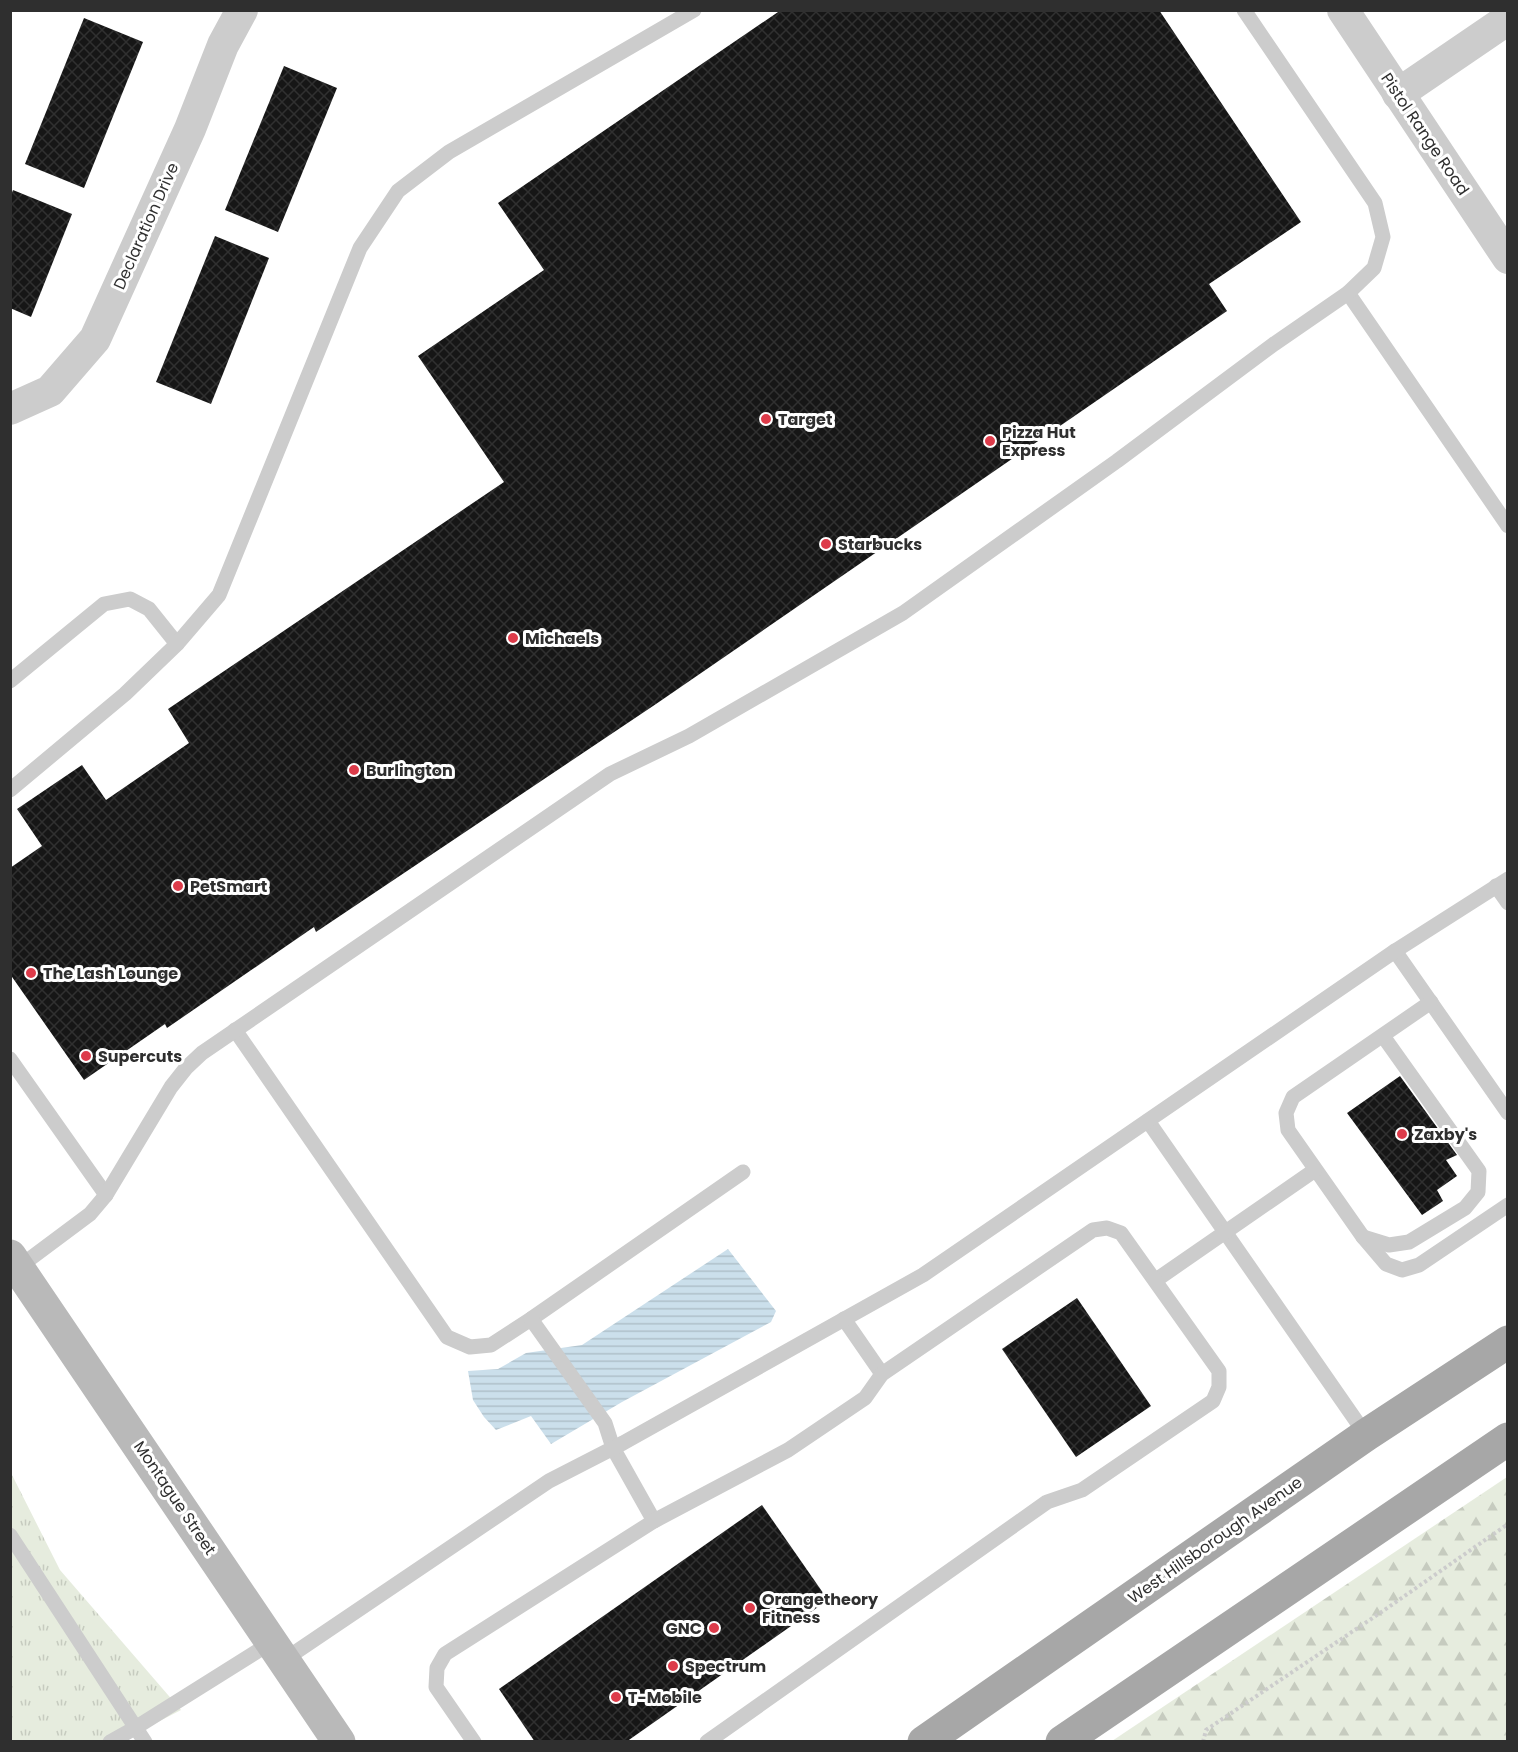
<svg xmlns="http://www.w3.org/2000/svg" width="1518" height="1752" font-family="Poppins,sans-serif">
<style>
.grass{fill:url(#grass-tufts)}
.forest{fill:url(#forest-firs)}
.water{fill:url(#water-rules)}
.building{fill:url(#building-cross-hatch)}
.lines{fill:none;stroke-linecap:round;stroke-linejoin:round}
.path{stroke:#ccc;stroke-width:4;stroke-dasharray:3 3;stroke-linecap:butt}
.lane{stroke:#ccc;stroke-width:15}
.street{stroke:#ccc;stroke-width:32}
.secondary{stroke:#b9b9b9;stroke-width:33}
.primary{stroke:#a7a7a7;stroke-width:33}
.poi-dot{fill:#dd3b4a;stroke:#fff;stroke-width:2}
.labels{text-anchor:middle;dominant-baseline:central;stroke-width:6;stroke-linejoin:round;paint-order:stroke}
.street-label{font-size:16px;fill:#2f2f2f;stroke:#fff}
.poi-label{font-size:16px;font-weight:bold;fill:#2f2f2f;stroke:#fff;text-anchor:start}
</style>
<defs>
<pattern id="grass-tufts" width="24" height="20" patternUnits="userSpaceOnUse" patternTransform="scale(1.5)"><rect width="24" height="20" fill="#e6ecde"/><path d="M3 7l-1-3M5 7V3M7 7l1-3M15 17l-1-3M17 17v-4M19 17l1-3" fill="none" stroke="#c6cbbf"/></pattern>
<pattern id="forest-firs" width="22" height="20" patternUnits="userSpaceOnUse" patternTransform="scale(1.5)"><rect width="22" height="20" fill="#e6ecde"/><path d="M5 1l3.5 6h-7zM16 11l3.5 6h-7z" fill="#c6cbbf"/></pattern>
<pattern id="water-rules" width="6" height="5" patternUnits="userSpaceOnUse" patternTransform="scale(1.5)"><rect width="6" height="5" fill="#cbdfeb"/><path d="M0 2.5h6" fill="none" stroke="#afc0ca"/></pattern>
<pattern id="building-cross-hatch" width="8" height="8" patternUnits="userSpaceOnUse" patternTransform="scale(1.5)"><rect width="8" height="8" fill="#161616"/><path d="M0 0l8 8M0 8l8-8" fill="none" stroke="#303030"/></pattern>
</defs>
<rect width="100%" height="100%" fill="#fff"/>
<path class="grass" d="M10,1471L60,1570L181,1710L121,1741H11Z"/>
<path class="forest" d="M1507,1477V1741H1112Z"/>
<path class="water" d="M728,1249L776,1311L771,1322L622,1402L551,1444L531,1416L496,1430L484,1417L473,1400L468,1371L498,1369L526,1353L582,1345Z"/>
<g class="building">
<path d="M781,10H1159L1301,222L1209,284L1227,311L656,704L316,932L314,927L167,1028L165,1024L84,1080L10,974V868L42,846L17,809L82,765L106,800L189,743L168,709L504,482L418,356L544,270L498,203Z"/>
<path d="M84,18L143,42L84,188L25,164Z"/>
<path d="M284,66L337,88L278,232L225,210Z"/>
<path d="M13,190L72,214L31,317L10,308V197Z"/>
<path d="M215,236L269,258L211,404L156,382Z"/>
<path d="M1400,1076L1457,1155L1446,1160L1457,1176L1437,1190L1443,1201L1422,1215L1347,1113Z"/>
<path d="M1077,1298L1151,1406L1076,1457L1002,1349Z"/>
<path d="M762,1505L828,1600L626,1742H535L499,1689Z"/>
</g>
<g class="lines">
<path class="path" d="M1203,1742L1206,1730L1383,1611L1508,1524"/>
<g class="lane">
<path d="M1348,293L1508,526"/>
<path d="M10,681L104,604L130,599L149,609L177,644"/>
<path d="M10,790L125,694L177,644L219,595L360,248L398,191L449,152L694,10"/>
<path d="M1496,886L1508,903"/>
<path d="M1395,951L1508,1113"/>
<path d="M1431,1002L1293,1097L1286,1113L1288,1130L1363,1237L1386,1264L1402,1270L1419,1265L1508,1205"/>
<path d="M235,1030L447,1337L470,1347L491,1345L531,1319L743,1172"/>
<path d="M10,1059L106,1195"/>
<path d="M1148,1121L1366,1435"/>
<path d="M1363,1237L1389,1245L1409,1242L1465,1208L1478,1192L1479,1171L1383,1036"/>
<path d="M15,1270L90,1214L106,1195L171,1087L186,1068L202,1053L610,774L689,736L903,613L1117,461L1274,344L1348,293L1374,268L1383,237L1375,203L1244,10"/>
<path d="M1156,1280L1315,1170"/>
<path d="M531,1319L605,1423L613,1448L654,1521"/>
<path d="M844,1319L882,1374"/>
<path d="M10,1535L145,1742"/>
<path d="M284,1660L549,1481L623,1443L923,1275L1395,951L1508,879"/>
<path d="M110,1742L135,1728L272,1642"/>
<path d="M474,1742L436,1687L437,1668L445,1654L654,1521L788,1450L865,1398L882,1374L1093,1230L1107,1228L1121,1233L1219,1371V1387L1213,1401L1082,1490L1047,1502L707,1742"/>
</g>
<g class="street">
<path d="M1343,10L1508,258"/>
<path d="M1398,94L1508,19"/>
<path d="M10,409L50,391L95,339L190,129L223,45L242,10"/>
</g>
<path class="secondary" d="M10,1256L339,1742"/>
<g class="primary">
<path d="M924,1742L1366,1435L1508,1342"/>
<path d="M1062,1742L1508,1439"/>
</g>
</g>
<g class="poi-dot">
<circle cx="766" cy="419" r="6"/>
<circle cx="990" cy="441" r="6"/>
<circle cx="826" cy="544" r="6"/>
<circle cx="513" cy="638" r="6"/>
<circle cx="354" cy="770" r="6"/>
<circle cx="178" cy="886" r="6"/>
<circle cx="31" cy="973" r="6"/>
<circle cx="86" cy="1056" r="6"/>
<circle cx="1402" cy="1134" r="6"/>
<circle cx="750" cy="1608" r="6"/>
<circle cx="714" cy="1628" r="6"/>
<circle cx="673" cy="1666" r="6"/>
<circle cx="616" cy="1697" r="6"/>
</g>
<g class="labels">
<g class="street-label">
<text transform="translate(1425 134) rotate(56)">Pistol Range Road</text>
<text transform="translate(146 226) rotate(-66)">Declaration Drive</text>
<text transform="translate(175 1498) rotate(56)">Montague Street</text>
<text transform="translate(1215 1540) rotate(-35)">West Hillsborough Avenue</text>
</g>
<g class="poi-label">
<text x="778" y="419">Target</text>
<text x="1002" y="432">Pizza Hut<tspan x="1002" dy="18">Express</tspan></text>
<text x="838" y="544">Starbucks</text>
<text x="525" y="638">Michaels</text>
<text x="366" y="770">Burlington</text>
<text x="190" y="886">PetSmart</text>
<text x="43" y="973">The Lash Lounge</text>
<text x="98" y="1056">Supercuts</text>
<text x="1414" y="1134">Zaxby's</text>
<text x="762" y="1599">Orangetheory<tspan x="762" dy="18">Fitness</tspan></text>
<text x="702" y="1628" text-anchor="end">GNC</text>
<text x="685" y="1666">Spectrum</text>
<text x="628" y="1697">T-Mobile</text>
</g>
</g>
<rect width="1518" height="1752" fill="none" stroke="#2f2f2f" stroke-width="24"/>
</svg>
